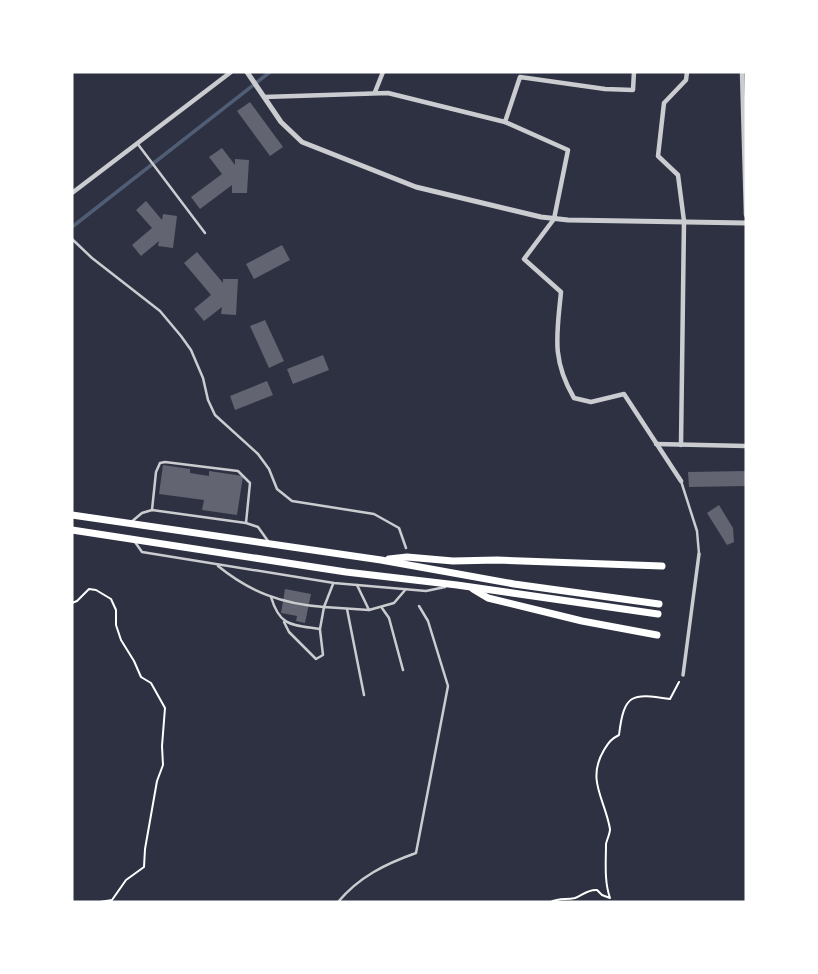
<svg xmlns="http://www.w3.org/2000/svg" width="818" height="974" font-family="'Noto Serif',serif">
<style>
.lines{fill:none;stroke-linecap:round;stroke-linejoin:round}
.stream{stroke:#4f5d75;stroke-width:3.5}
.building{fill:#626471}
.path{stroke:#fff;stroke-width:2}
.service{stroke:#caccd0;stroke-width:2.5}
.pedestrian{stroke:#caccd0;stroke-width:3.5}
.minor{stroke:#caccd0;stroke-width:4.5}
.tertiary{stroke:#caccd0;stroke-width:5}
.primary{stroke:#fff;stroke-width:7}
</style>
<rect width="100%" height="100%" fill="#2d3142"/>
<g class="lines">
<path class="stream" d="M72,227L270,72"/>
</g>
<g class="building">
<path d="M250,102L283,147L270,156L237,111Z"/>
<path d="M222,148L235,165V159L249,160L247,193H232V185L200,209L191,197L222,174L209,157Z"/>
<path d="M146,201L162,220L163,214L177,216L173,248L158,246L159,241L141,256L132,245L152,228L136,210Z"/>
<path d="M282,245L290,260L254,279L246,264Z"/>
<path d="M197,252L223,283V279H238L236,315L221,314L222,307L204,321L194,309L211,295L184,263Z"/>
<path d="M265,320L284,361L269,368L250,326Z"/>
<path d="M323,355L329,370L293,384L287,369Z"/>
<path d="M267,381L273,395L235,410L230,396Z"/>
<path d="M163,465L190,469V473L209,476V471L243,476L237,515L202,510L204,500L159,494Z"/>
<path d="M746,471V486L689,487L688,472Z"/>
<path d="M719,505L733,528L734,542L727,545L707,513Z"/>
<path d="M285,589L311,594L305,623L296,621L297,616L281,613Z"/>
</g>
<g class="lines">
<g class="path">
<path d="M72,603L77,601L89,589L96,590L111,599L116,610V625L121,640L134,661L141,677L151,683L165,708L162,746L163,765L157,781L145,849L144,867L126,880L112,900L100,902"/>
<path d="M551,902C559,898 566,900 575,898C583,895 588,889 597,890L602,895L610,898C604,881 606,862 606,844C607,839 610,834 610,829C605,799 586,780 604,750C609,742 611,739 619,735C624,693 632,693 670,699L679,682"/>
</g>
<g class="service">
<path d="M137,143L205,233"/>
<path d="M72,239L92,258L160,311L181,336L191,350L203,378L208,400L215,415L258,454L269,469L277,489L292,501L374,514L399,528L406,548"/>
<path d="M681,481L697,531L699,554"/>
<path d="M152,510L156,472L160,463L165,462L238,471L250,483L246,523"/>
<path d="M130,523L142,513L152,510L246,523L258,527L268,541"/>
<path d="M135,542L142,552L334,583L426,591L445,587"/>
<path d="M218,566C250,592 282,604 324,607L333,584"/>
<path d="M357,585L369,610L394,603L406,589"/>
<path d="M271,597C280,627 292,625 320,629L324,607L369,610"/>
<path d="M382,608L389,618L403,670"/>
<path d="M347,609L364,695"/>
<path d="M284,622L289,632L316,659L323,655L320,630"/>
<path d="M338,902C359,877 385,864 416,853L448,686L428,621L419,606"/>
</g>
<path class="pedestrian" d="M683,675L699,554"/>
<g class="minor">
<path d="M742,72L746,215"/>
<path d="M375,92L383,72"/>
<path d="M264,97L388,93L505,122L568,150L554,219L524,259L561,292C557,334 551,359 574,398L591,402L624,394L681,481"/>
<path d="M505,122L520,77L605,89L633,90L634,72"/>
<path d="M72,193L231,72"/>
<path d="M656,444L746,446"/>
<path d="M681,445L684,221L678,175L658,156L664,103L686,80L687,72"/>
</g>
<path class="tertiary" d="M247,72L281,122L302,142L416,187L541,217L568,220L746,223"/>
<g class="primary">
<path d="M72,515L381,560L514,584L659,604"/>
<path d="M72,530L346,572L457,585L658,614"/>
<path d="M389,559L407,557L453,561L497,560L662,566"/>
<path d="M473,589L488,598L582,621L657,635"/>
</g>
</g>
<rect width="818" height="974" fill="none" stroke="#ffffff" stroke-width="147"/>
</svg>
